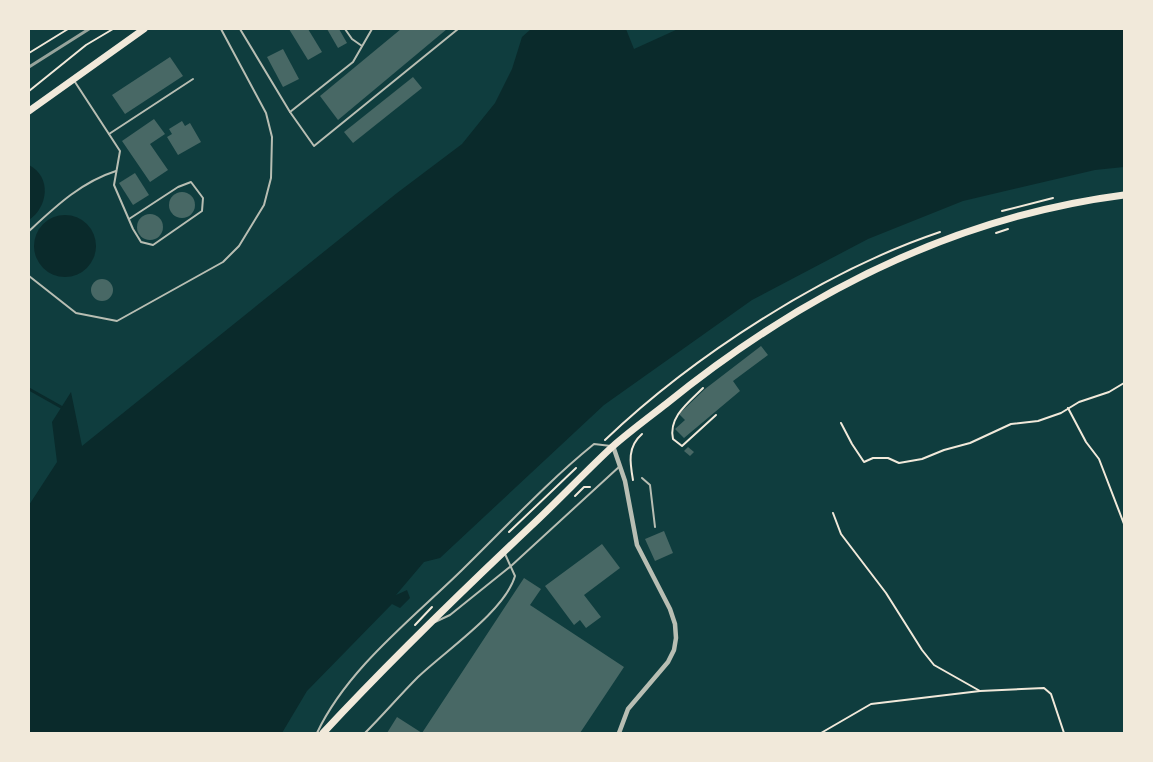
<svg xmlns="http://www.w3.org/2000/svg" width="1153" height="762" font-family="'Fira Sans',sans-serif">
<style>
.water{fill:#0a2a2b}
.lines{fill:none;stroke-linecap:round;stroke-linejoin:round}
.stream{stroke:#0a2a2b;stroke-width:3}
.building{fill:#486865}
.path{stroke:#f1e9da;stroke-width:2}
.service{stroke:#b8beb3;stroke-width:2}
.minor{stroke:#b8beb3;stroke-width:4.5}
.primary{stroke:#f1e9da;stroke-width:7}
.rail{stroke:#97a49c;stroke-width:3}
</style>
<rect width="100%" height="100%" fill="#0f3d3e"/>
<g class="water">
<path d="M531,29H626L634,49L678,29H1124V167L1095,170L963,201L868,239L752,300L604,405L440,558L424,562L396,595L407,590L410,598L400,608L392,604L307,691L282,733H29V505L57,462L52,422L71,392L82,446L397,193L462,144L495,103L512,69L522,37Z"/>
<path d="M29,165C52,177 48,207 29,220Z"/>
<circle cx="65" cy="246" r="31"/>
</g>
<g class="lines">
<path class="stream" d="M29,389L61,407"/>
</g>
<g class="building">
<path d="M289,29H308L322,52L308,60Z"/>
<path d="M327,29H339L347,43L338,48Z"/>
<path d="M401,29H447L338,120L320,96Z"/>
<path d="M283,49L299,79L283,87L267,57Z"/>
<path d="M170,57L183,76L125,114L112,95Z"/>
<path d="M413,77L422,88L353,143L344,132Z"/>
<path d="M154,119L165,134L150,144L168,170L150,182L122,141Z"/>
<path d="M182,121L185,126L190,123L201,142L178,155L167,137L172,134L169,129Z"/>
<path d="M135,173L149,195L133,205L119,183Z"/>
<circle cx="182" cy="205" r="13"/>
<circle cx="150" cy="227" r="13"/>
<circle cx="102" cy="290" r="11"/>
<path d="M761,346L768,355L733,381L740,391L684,438L675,429L685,420L679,414L705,389Z"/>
<path d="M688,447L694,452L690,456L684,451Z"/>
<path d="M664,531L673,553L655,561L645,539Z"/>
<path d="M602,544L620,568L584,595L601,617L586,628L580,620L574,625L545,586Z"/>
<path d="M524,578L541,589L530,605L624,667L580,733H422Z"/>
<path d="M397,717L422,733H387Z"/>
</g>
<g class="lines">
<g class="path">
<path d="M29,53L68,29"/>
<path d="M29,91L86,45L113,29"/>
<path d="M1002,211L1053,198"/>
<path d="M996,233L1008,229"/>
<path d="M703,388C689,402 668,417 673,439L682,446L716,415"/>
<path d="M1068,408L1086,442L1099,459L1124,524"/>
<path d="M841,423L852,444L864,462L873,458H888L899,463L922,459L944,450L970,443L1011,424L1038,421L1061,413L1079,402L1109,392L1124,383"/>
<path d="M605,440C693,356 824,271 940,232"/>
<path d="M633,480C630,463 627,447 642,434"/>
<path d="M575,496L584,487H590"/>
<path d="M833,513L841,534L886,593L922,650L934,665L980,691L1044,688L1051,694L1064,733"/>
<path d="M509,532L576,468"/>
<path d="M415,625L432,607"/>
<path d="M821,733L871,704L980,691"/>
</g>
<g class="service">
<path d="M240,29L290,112L353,62L372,29"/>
<path d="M345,29L352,39L362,46"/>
<path d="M75,82L120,151L114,185L133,229L141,242L153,245L202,211L203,198L191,182L178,187L129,219"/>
<path d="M290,112L314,146L458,29"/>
<path d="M109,134L193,79"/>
<path d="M29,231C55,207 81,182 116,171"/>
<path d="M29,276L76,313L117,321L223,262L239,246L264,205L271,178L272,137L266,113L221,29"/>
<path d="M642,478L650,485L655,527"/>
<path d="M435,622L450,615L511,566L620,466"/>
<path d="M317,733C347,669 412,619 462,570C506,527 546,483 594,444L611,446"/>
<path d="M365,733C383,715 400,695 418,677C445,651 505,611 515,576L505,554"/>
</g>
<path class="minor" d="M613,446L625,481L637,545L670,609L675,624L676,638L674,650L668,662L628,709L619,733"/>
<g class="primary">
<path d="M29,111L144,29"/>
<path d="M323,733C390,661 459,594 530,527C558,501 584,473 612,447C629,432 648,418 666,404C799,296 953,217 1124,195"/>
</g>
<path class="rail" d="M29,67L89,29"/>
</g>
<rect width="1153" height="762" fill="none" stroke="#f1e9da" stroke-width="60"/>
</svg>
